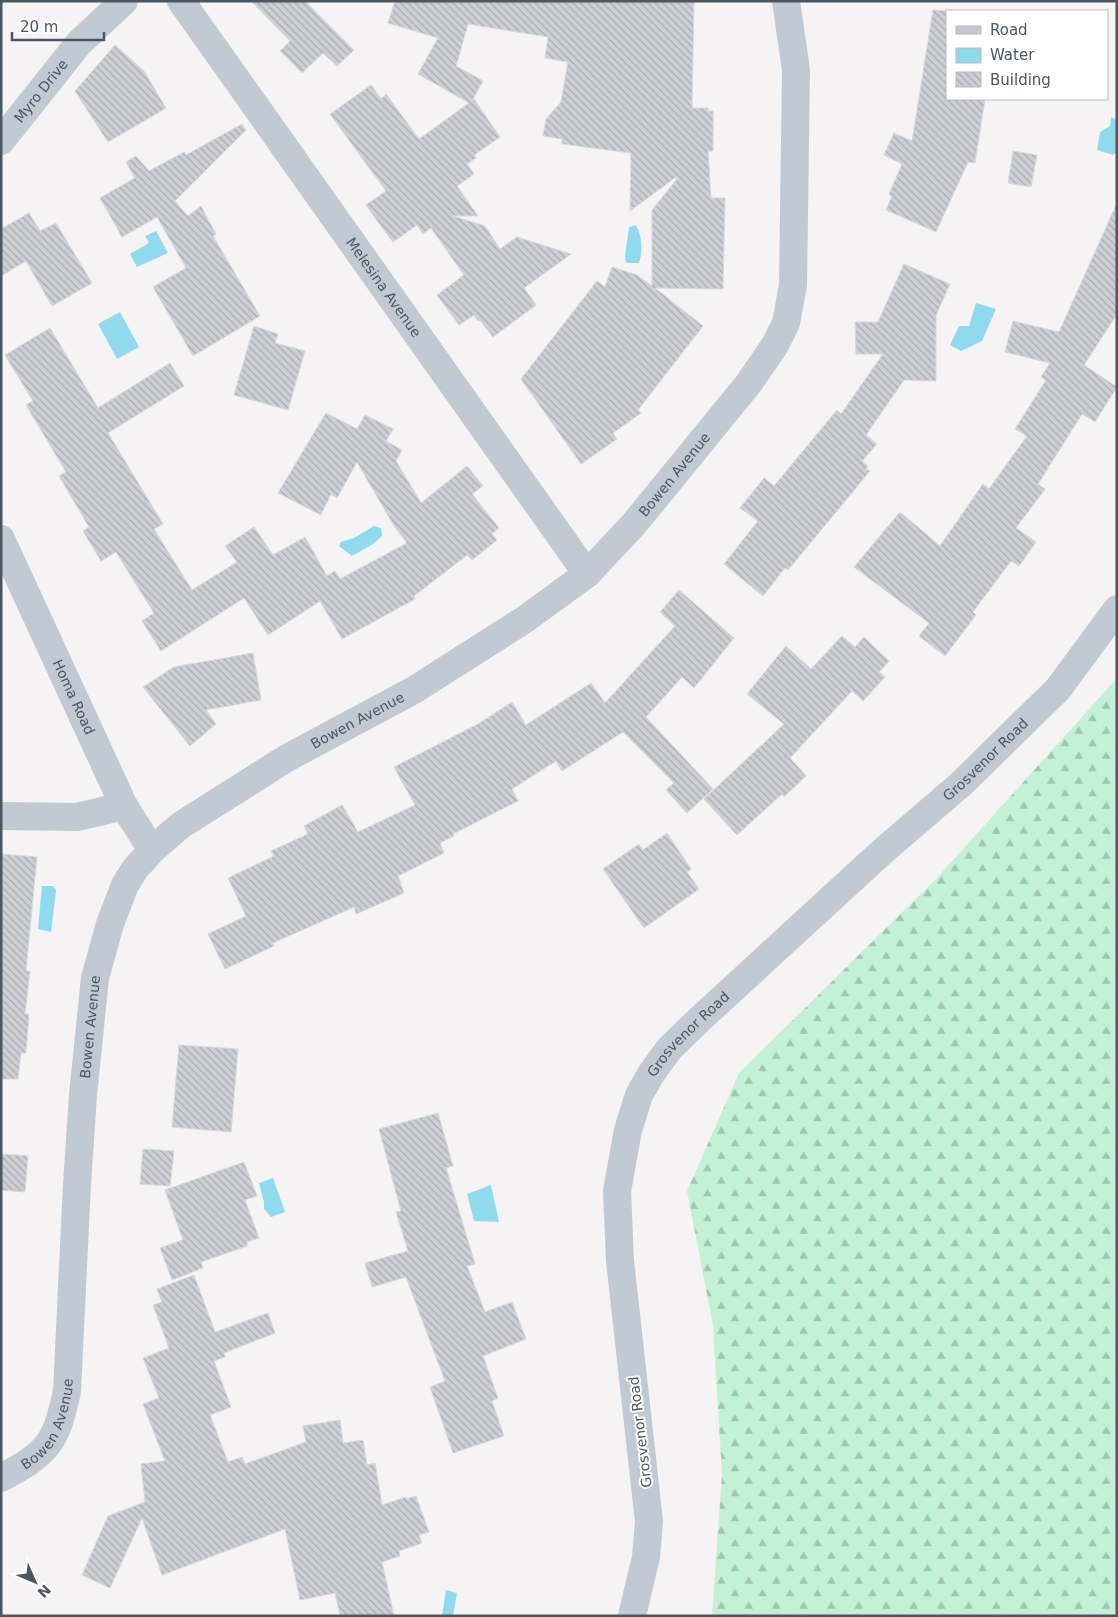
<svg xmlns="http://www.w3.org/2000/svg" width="1118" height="1617" font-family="'DejaVu Sans',sans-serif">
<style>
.forest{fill:url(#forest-firs)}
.water{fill:#90daee}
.building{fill:url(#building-back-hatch);stroke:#d7d9de}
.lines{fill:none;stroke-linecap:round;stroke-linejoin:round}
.minor{stroke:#c1cad2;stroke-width:28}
.labels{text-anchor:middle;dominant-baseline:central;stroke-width:4;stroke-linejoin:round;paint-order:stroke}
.street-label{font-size:14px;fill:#4a5661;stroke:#fff}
</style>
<defs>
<pattern id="forest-firs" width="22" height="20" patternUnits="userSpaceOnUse" patternTransform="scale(1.25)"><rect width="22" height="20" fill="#c3f1d5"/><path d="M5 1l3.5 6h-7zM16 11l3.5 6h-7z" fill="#a0c6b0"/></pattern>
<pattern id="building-back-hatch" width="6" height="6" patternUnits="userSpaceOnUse" patternTransform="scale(1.25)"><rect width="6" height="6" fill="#cdcfd5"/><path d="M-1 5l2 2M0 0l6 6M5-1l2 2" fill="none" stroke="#a8abb0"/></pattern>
</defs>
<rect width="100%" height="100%" fill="#f5f3f3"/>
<path class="forest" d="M1117,678V1616H712L722,1474L713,1325L687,1191L739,1073L937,878Z"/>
<g class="water">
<path d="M1111,117L1117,120V152L1113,155L1097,150L1100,132L1110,126Z"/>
<path d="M636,225C642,236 643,251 639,263H626L625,256L629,227Z"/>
<path d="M156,231L168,253L137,267L130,254L149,243L145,236Z"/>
<path d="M976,303L996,309L982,341L961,351L950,345L959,326H969Z"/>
<path d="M120,312L139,347L117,359L98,324Z"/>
<path d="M374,526L381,528L382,536L373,544L352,556L339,546L341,542L354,538Z"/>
<path d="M42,886H53L56,890L51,932L38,929Z"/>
<path d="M273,1178L285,1212L271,1217L264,1209V1202L259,1183Z"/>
<path d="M491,1185L499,1222L474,1221L467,1194Z"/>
<path d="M446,1590L457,1593L453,1616H442Z"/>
</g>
<g class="building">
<path d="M251,1H305L354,50L337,66L323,53L302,73L280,51L290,41Z"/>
<path d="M395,1H694L692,108H708V111H713V151H708L711,198H725L723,289L655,288L703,326L638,410L641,413L613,433L617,439L581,464L521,379L597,281L605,287L612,267L637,275L652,286V210L677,179L676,177L630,211L631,153L562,144V139L543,136L546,119L561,102L568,62L545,58L548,37L468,24L456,66L483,81L472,101L474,99L500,137L474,155L476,158L467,164L474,174L457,186L478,216H453L485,226L500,249L517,237L571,254L524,288L536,305L493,337L480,320L478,321L474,315L459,325L437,295L464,275L431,228L423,234L417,225L393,242L386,233L366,205L386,191L330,114L371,85L381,99L386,94L419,139L469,103L418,74L438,38L388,23Z"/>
<path d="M933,10L947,11V99H985L975,163L968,162L936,232L886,210L892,196L889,194L902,164L884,155L894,133L912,141Z"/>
<path d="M115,45L144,71L166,108L108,142L75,91Z"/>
<path d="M242,124L246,130L175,201L188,216L201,206L216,234L213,236L260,316L193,356L153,287L186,268L157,217L122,237L100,198L135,178L126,162L136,156L149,171L184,152L186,155Z"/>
<path d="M1013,151L1037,155L1031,187L1008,183Z"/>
<path d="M1117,203V314L1084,365L1117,387L1095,422L1082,414L1038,484L1045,489L1016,528L1036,542L1019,566L1011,561L973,612L976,615L945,656L919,636L929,623L854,567L900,512L940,546L983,484L989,489L1027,436L1015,429L1046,380L1041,377L1050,363L1005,352L1013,321L1059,332Z"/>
<path d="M29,213L40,231L56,223L92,283L52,306L26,261L1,276V229Z"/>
<path d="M904,264L950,284L936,315V381L904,380L866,435L877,444L862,461L868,466L866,469L870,471L788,570L785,568L763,596L724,564L758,521L740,508L764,478L774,486L837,410L841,414L883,354H856L855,322H878Z"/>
<path d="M254,326L278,334L275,343L305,351L288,410L234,395Z"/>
<path d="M50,328L98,408L170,363L184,386L108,433L163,524L154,529L192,590L237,562L225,546L254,527L273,555L305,537L327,576L335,571L340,579L407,543L394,526L357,462L337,498L331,494L321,515L278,493L326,413L357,429L365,415L393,429L386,441L402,450L396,461L421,503L467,466L483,486L472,494L499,528L492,534L497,540L472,560L467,555L414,596L415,599L342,639L320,601L268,635L244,598L161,651L142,621L154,613L116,552L101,561L83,531L89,527L59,476L66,472L26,405L33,401L5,355Z"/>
<path d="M679,590L734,638L694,688L682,677L646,717L713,789L687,813L666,790L674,783L623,732L562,771L556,761L512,789L518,801L453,834L454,836L440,843L444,853L398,876L404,893L356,914L354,907L273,943L274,946L225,969L208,934L246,916L228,878L274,856L271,851L308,834L304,826L342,805L358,832L415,805L394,767L478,724L512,702L526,725L591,683L605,703L675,626L660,612Z"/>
<path d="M842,636L855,647L864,637L889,661L879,672L885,677L863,701L852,691L790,758L806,776L784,797L782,794L737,835L704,799L784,724L747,694L786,646L811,669Z"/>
<path d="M253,653L261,700L206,710L216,724L190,746L143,687L174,667Z"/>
<path d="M667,833L691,869L687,872L699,889L644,928L603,869L639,844L643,850Z"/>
<path d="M1,854L37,857L26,971H30L25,1014H29L26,1053H21L18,1079H1Z"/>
<path d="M179,1045L238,1049L231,1132L172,1127Z"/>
<path d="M438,1113L453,1166L446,1168L475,1264L467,1266L485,1312L512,1302L526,1339L483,1356L498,1398L492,1401L504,1436L453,1453L430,1387L445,1381L406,1277L372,1287L365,1263L408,1251L396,1212L401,1211L379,1129Z"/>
<path d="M143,1149L174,1151L170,1186L140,1184Z"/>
<path d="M1,1154L28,1156L25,1192L1,1190Z"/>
<path d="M244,1162L257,1196L245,1200L259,1238L247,1242V1246L201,1262L203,1268L172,1280L160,1248L183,1240L165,1190Z"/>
<path d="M194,1275L215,1332L268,1313L275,1333L224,1353L225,1357L214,1361L231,1407L210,1415L228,1462L242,1457L245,1464L306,1442L303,1426L340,1420L343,1443L363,1440L367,1465L375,1463L382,1505L406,1497V1499L416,1496L429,1532L419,1535L422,1543L399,1551L400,1556L382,1562L394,1616H340L335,1593L300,1600L285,1529L162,1575L142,1518L110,1588L82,1575L108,1516L145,1502L141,1464L165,1461L143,1404L159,1398L143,1358L169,1348L153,1305L162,1302L157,1289Z"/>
</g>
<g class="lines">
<g class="minor">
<path id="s1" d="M181,1L587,574"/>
<path id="s2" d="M1,141L79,43L124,1"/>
<path id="s3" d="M1,539L124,806L152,850"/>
<path d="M1,816L77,817L124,806"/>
<path id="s4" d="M1,1478C48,1453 56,1443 67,1391L77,1184L83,1095L95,978L110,924L125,885L135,869L152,850L181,825L287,758L414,690L524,620L587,574L634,524L749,383L775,345L786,323L793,285L796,70L786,1"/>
<path id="s5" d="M632,1616L646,1557L649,1522L620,1261L617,1191L628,1130L639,1095L651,1074L669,1049L700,1019L883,851L961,784L1058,689L1117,609"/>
</g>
</g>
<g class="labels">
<g class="street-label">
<text stroke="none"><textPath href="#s2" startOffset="64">Myro Drive</textPath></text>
<text stroke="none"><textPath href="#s1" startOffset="351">Melesina Avenue</textPath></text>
<text stroke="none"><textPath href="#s4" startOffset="1320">Bowen Avenue</textPath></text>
<text stroke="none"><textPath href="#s3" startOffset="174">Homa Road</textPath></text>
<text stroke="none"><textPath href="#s4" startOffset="915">Bowen Avenue</textPath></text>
<text stroke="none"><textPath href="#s5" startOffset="1011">Grosvenor Road</textPath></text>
<text stroke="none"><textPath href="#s4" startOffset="480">Bowen Avenue</textPath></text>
<text stroke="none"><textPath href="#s5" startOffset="606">Grosvenor Road</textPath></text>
<text stroke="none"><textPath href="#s4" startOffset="76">Bowen Avenue</textPath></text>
<text transform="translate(640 1432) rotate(-97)">Grosvenor Road</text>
</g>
</g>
<rect width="1118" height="1617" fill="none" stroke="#4a5661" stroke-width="5"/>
<rect x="946" y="10" width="162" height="90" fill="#ffffff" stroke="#b7bbc0"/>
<rect x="956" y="26" width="25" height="8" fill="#c1cad2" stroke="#b7bbc0"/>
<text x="990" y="35" font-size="15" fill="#4a5661">Road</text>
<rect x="956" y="48" width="25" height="15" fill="#90daee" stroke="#b7bbc0"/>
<text x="990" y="60" font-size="15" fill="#4a5661">Water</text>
<rect x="956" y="72" width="25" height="15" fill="url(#building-back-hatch)" stroke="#b7bbc0"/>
<text x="990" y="85" font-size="15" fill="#4a5661">Building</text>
<g transform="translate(35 1582) rotate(135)" stroke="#ffffff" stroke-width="4" paint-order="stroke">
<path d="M0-4L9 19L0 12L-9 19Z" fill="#4a5661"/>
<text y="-8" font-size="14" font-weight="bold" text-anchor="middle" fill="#4a5661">N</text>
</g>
<path d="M12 32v8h92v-8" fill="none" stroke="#4a5661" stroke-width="2.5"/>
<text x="20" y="32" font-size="15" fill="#4a5661" stroke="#ffffff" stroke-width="4" paint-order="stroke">20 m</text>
</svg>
